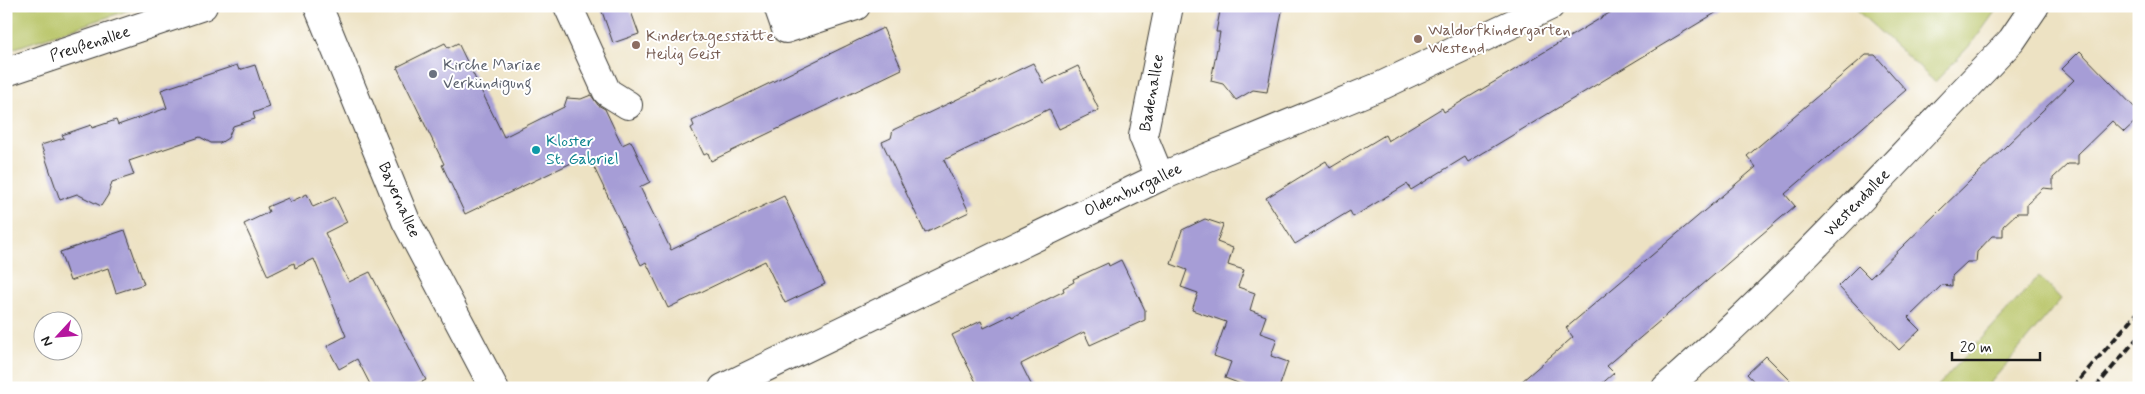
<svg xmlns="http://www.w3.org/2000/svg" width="2145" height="394" font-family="Mynerve,sans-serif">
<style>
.green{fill:#b8c466;stroke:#6a7041}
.building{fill:#a69dd6}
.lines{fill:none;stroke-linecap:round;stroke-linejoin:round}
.minor-casing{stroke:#3b3a35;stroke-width:30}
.minor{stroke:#fff;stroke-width:28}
.rail{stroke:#1c1c1c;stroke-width:4;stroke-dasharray:8 4;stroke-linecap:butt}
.education-dot{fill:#8d6e63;stroke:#fff;stroke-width:2}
.worship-dot{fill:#6b7280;stroke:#fff;stroke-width:2}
.culture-dot{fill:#0f9aa8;stroke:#fff;stroke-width:2}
.labels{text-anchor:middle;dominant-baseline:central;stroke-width:4;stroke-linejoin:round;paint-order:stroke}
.education-label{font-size:16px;fill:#785e54;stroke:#fff;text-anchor:start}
.street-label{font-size:16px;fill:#1c1c1c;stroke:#fff}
.worship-label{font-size:16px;fill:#5b616d;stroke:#fff;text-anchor:start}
.culture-label{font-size:16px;fill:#0d838f;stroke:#fff;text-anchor:start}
</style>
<rect width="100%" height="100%" fill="#fff"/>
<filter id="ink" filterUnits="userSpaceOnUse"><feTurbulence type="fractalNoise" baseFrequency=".02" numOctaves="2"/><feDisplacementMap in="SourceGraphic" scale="10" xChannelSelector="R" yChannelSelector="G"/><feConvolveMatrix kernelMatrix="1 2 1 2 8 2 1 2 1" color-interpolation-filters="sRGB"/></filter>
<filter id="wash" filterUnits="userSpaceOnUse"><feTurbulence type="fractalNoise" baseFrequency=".0096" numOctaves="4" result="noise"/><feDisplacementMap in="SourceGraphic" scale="20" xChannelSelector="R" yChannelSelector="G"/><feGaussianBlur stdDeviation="1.12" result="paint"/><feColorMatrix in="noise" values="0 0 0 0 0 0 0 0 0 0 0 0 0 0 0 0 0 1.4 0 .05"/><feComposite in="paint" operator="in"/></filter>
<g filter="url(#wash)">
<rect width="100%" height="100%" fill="#ede2c3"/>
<g class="green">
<path d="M22,6H141L6,51V12Z"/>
<path d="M1852,6H1999L1974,41L1935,82Z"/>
<path d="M2039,276L2061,299L1986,388H1936Z"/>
</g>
<g id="blocks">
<g class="building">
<path d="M600,6H629L639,34L613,43Z"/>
<path d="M1221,6H1283L1267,92L1253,90L1236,100L1223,84L1211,81L1220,32H1216Z"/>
<path d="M1621,6H1727L1468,162L1465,157L1411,190L1407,184L1353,217L1350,211L1295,244L1266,198L1326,161L1330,168L1385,135L1388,141L1442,108L1444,112Z"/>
<path d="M883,28L902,69L711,161L708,153L704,155L691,128L694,126L692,121Z"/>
<path d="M445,43L448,48L458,43L504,137L564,107L567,98L581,99L591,95L598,105L605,109L622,145L631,141L650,182L640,187L671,250L784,196L825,284L785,303L765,261L668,308L646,262L641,265L588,155L465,214L442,165L444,164L397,67Z"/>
<path d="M2080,51L2139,112V118L2124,132L2112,121L2078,154V164H2068L2053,178V189L2043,188L2027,203V213H2017L2003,226V236H1992L1977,252L1976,262H1967L1952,276V286L1942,285L1908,318L1920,330L1899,350L1838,286L1858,266L1870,278L2074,80L2062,69Z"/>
<path d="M1866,55H1875L1906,90L1785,194L1795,206L1607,366L1614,373L1597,388H1514L1573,337L1566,328L1756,167L1747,156Z"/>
<path d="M1033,63L1043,83L1078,66L1099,110L1059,129L1049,109L944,160L969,212L925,233L882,142L891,138L893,130Z"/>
<path d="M237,65L239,70L255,65L269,107L253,113L255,119L233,126L228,138L220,143H211L200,137L129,161L134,175L112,182L108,195L101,206L77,194L60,200L41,145L64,138L62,135L91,125L92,128L116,120L118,125L167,108L161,90Z"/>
<path d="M307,194L313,207L335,197L347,222L325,233L349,282L370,272L426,380L410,388H372L357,359L339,369L327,346L346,336L314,259L295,268L294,263L268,276L244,224L269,212L267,207L288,198L290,202Z"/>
<path d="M1205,219L1223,225L1217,242L1233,248L1228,265L1244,270L1238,287L1255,293L1250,310L1266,316L1260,333L1277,339L1271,356L1288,362L1279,388H1251L1225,378L1231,362L1214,356L1226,322L1192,310L1198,293L1181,287L1187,270L1171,264L1182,230Z"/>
<path d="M125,230L144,284L116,293L108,268L70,281L60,252Z"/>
<path d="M1121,260L1145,310V320L1090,345L1084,332L1021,364L1033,388H979L952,335L981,321L984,328L1011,315L1012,317L1064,291L1063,288L1074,282L1073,279L1108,263L1109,266Z"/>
<path d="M1766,356L1798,388H1760L1747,374Z"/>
</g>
</g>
</g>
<g filter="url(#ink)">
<use href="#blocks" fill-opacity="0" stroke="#3b3a35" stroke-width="1"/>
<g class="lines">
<defs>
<g id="minor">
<path d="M318,6L406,221L494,388"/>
<path d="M568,6L607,92L628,105"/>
<path d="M778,6L786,29L856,6"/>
<path d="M6,72L203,6"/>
<path d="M1160,177L1143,136L1169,6"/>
<path d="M723,388L1160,177L1383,85L1550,6"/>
<path d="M1666,388C1789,280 1899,158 2012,40L2035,6"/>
</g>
</defs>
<use href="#minor" class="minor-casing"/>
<use href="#minor" class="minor"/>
<g class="rail">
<path d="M2072,388L2139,311"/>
<path d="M2095,388L2139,336"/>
</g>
</g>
</g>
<g class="education-dot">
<circle cx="1418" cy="39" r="5"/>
<circle cx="636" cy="45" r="5"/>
</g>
<circle class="worship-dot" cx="433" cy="74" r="5"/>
<circle class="culture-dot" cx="536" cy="150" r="5"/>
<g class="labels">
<g class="education-label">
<text x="1428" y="30">Waldorfkindergarten<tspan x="1428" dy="18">Westend</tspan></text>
<text x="646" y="36">Kindertagesstätte<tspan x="646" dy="18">Heilig Geist</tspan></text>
</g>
<g class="street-label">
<text transform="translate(90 44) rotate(-18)">Preußenallee</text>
<text transform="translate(1152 93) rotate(-80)">Badenallee</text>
<text transform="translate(1133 190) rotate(-25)">Oldenburgallee</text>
<text transform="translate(399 200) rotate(66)">Bayernallee</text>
<text transform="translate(1857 203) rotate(-46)">Westendallee</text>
</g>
<g class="worship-label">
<text x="443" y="65">Kirche Mariae<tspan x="443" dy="18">Verkündigung</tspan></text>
</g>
<g class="culture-label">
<text x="546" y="141">Kloster<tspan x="546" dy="18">St. Gabriel</tspan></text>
</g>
</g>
<rect width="2145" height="394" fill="none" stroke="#fff" stroke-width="25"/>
<g transform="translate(58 336) rotate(244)"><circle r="24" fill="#ffffff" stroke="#a4a4a4"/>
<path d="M0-4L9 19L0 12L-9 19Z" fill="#b5179e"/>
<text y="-8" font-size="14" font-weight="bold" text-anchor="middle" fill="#1c1c1c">N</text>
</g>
<path d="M1952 352v8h88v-8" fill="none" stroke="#1c1c1c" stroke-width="2.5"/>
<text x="1960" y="352" font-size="15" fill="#1c1c1c" stroke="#ffffff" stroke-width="4" paint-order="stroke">20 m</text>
</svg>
